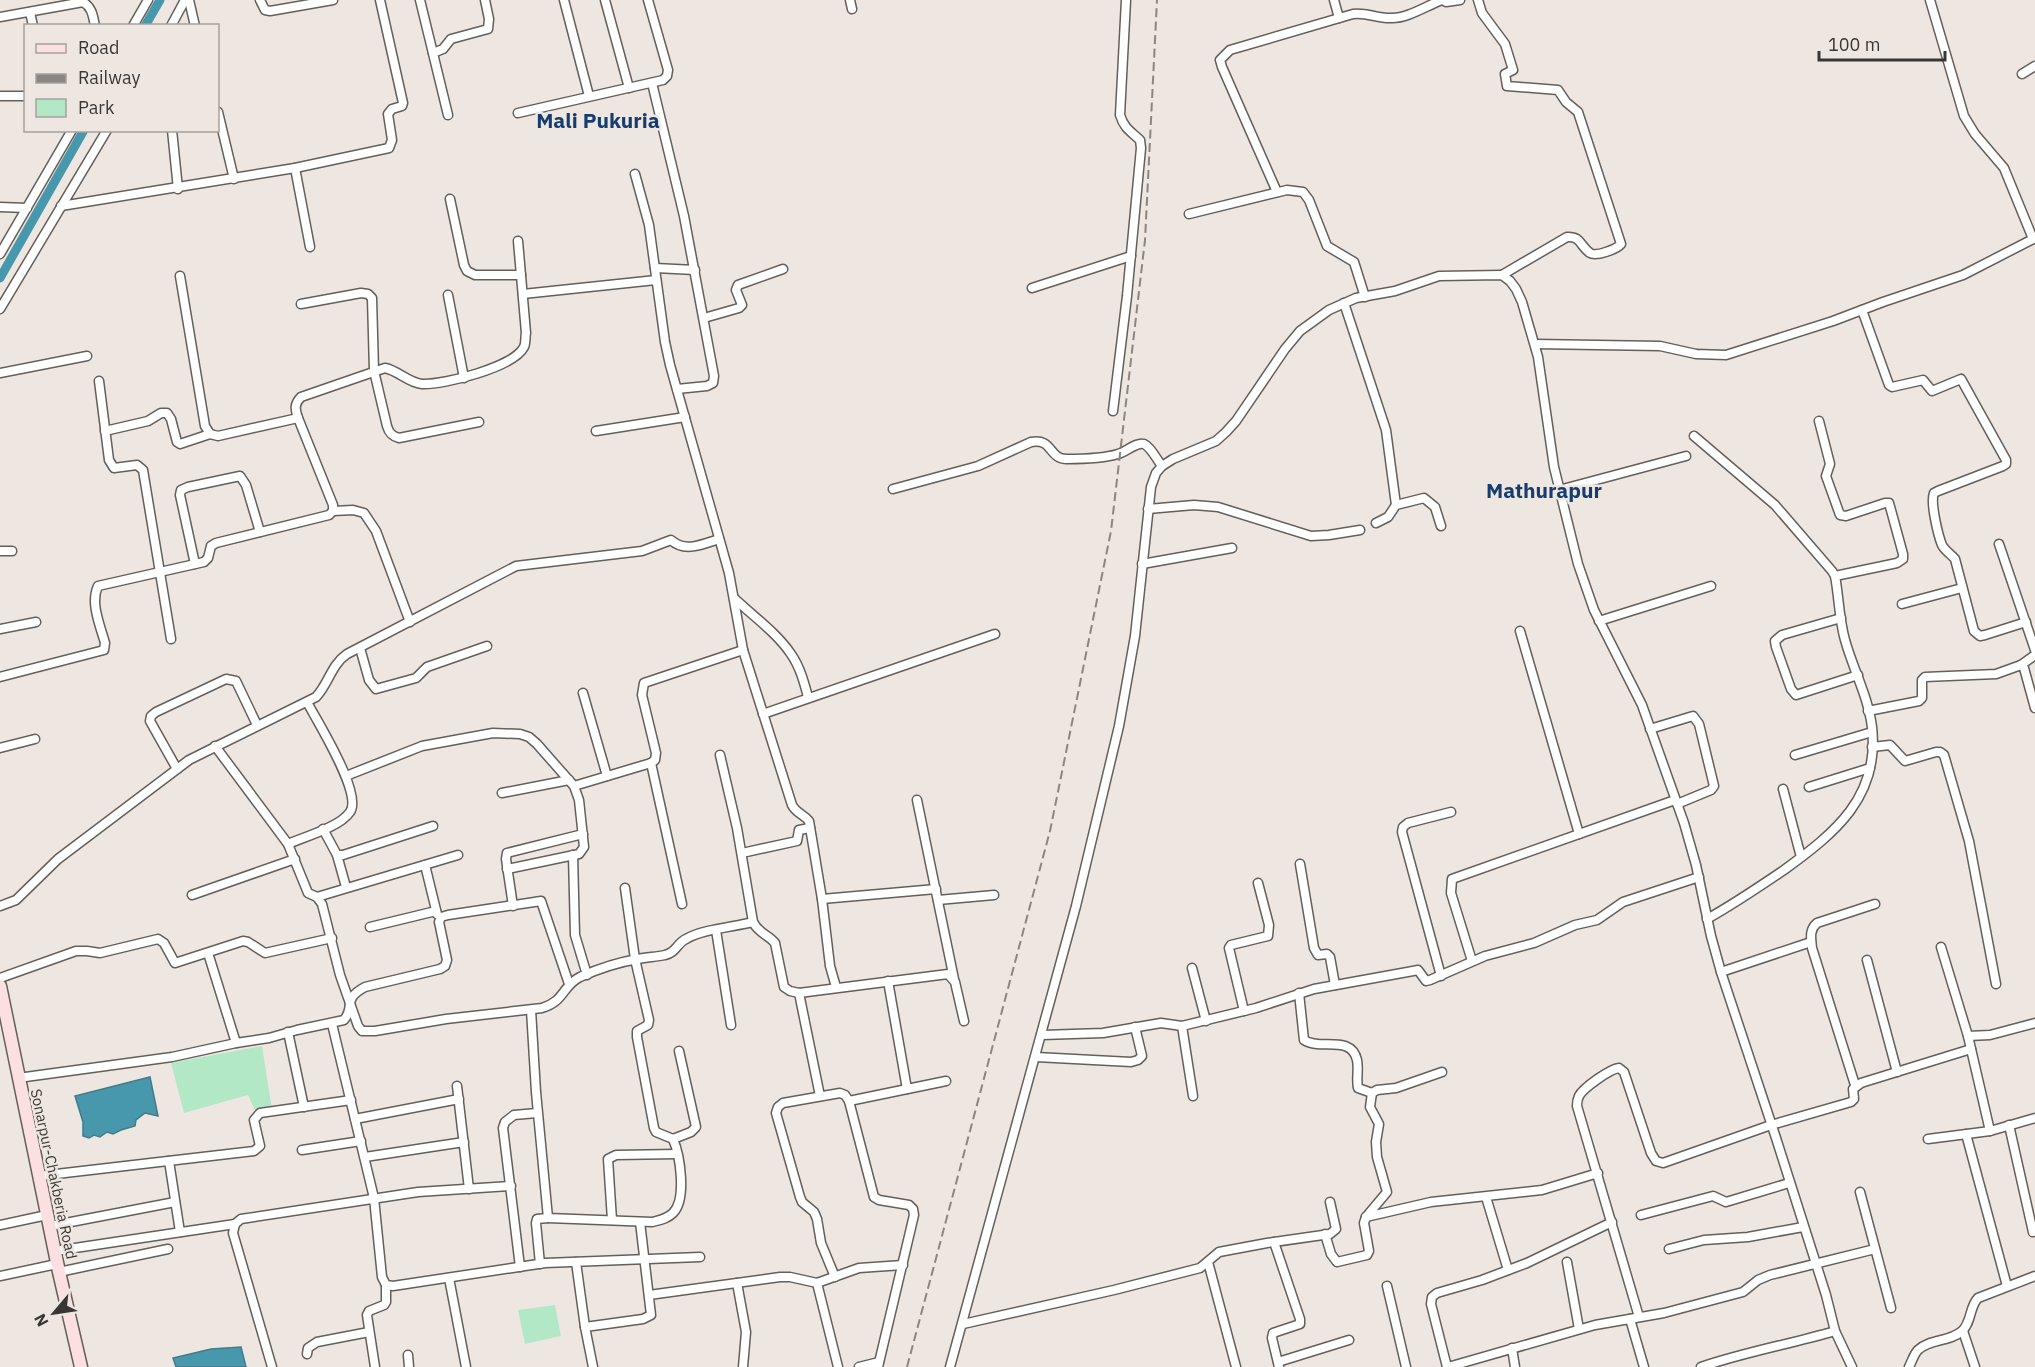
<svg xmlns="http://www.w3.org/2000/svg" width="2035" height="1367" font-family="'IBM Plex Sans',sans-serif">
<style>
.green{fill:#b3e8c6}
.water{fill:#4798ad;stroke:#437b89;stroke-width:1.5}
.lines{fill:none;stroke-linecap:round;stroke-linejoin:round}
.canal{stroke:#4798ad;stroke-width:9}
.minor-casing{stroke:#645f5a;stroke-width:11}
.secondary-casing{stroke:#645f5a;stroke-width:15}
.minor{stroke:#fff;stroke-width:8}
.secondary{stroke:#fcdfe0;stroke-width:12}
.rail{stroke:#8a8682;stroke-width:2;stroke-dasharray:9 4.5;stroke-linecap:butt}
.labels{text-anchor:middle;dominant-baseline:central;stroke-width:5;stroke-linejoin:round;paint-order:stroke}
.street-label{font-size:15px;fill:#393735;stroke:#eee7e1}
.district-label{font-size:21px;font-weight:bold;fill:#153d71;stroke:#eee7e1}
</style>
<rect width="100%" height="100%" fill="#eee7e1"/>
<g class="green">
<path d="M262,1046L273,1116L259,1119L248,1095L184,1113L171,1063Z"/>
<path d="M555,1305L561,1336L525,1344L518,1310Z"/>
</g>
<g class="water">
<path d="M150,1077L158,1116L145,1113L136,1120L135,1126L121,1130L113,1134L107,1132L100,1137L94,1135L89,1138L83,1136V1122L75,1096Z"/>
<path d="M241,1347L246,1367H176L173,1358L211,1349Z"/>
</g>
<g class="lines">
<g class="canal">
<path d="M145,26L160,0"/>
<path d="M0,278L84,130"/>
</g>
<defs>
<g id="minor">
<path d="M189,0L195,26"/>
<path d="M260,0L265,10L270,11L333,0"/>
<path d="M420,0L448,115"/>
<path d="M564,0L589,96"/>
<path d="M605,0L629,88"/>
<path d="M850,0L852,9"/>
<path d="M1334,0L1339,18"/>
<path d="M1443,0L1446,2L1460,0"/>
<path d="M1478,0L1482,13L1505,44L1513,70L1505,74L1507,86L1558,90L1566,102L1578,112L1621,244C1617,249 1596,257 1590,253C1580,246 1581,236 1567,237L1502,275"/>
<path d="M1930,0L1964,116L1975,134L2004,168L2033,239"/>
<path d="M30,12L33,26"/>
<path d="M0,17L83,2C92,7 93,16 95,26"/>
<path d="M133,26L148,0"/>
<path d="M171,26L185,0"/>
<path d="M433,53L443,49L451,39L488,29L489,19L485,0"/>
<path d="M2022,74L2035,66"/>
<path d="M652,83L684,216L714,376L713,383L707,386L677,389"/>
<path d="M0,96H26"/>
<path d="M218,112L234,179"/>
<path d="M518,113L663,80L667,76L668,70L648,0"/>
<path d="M172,130L178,189"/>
<path d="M295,168L310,247"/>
<path d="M635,174L649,225L665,342L670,365L729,573L743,650L792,805C796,813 803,814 809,821L822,899L830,966L836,987"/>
<path d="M1277,192L1222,67L1220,60L1230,50L1353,14C1367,12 1378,19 1392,18C1408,18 1426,6 1442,0"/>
<path d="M450,199L464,265L467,271L475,275H521"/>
<path d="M61,206L295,168L389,148L392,140L388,114L392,109L402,106L403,103L380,0"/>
<path d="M0,207L27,208"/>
<path d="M1189,214L1287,190L1303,192L1309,200L1327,246L1354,262L1365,297"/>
<path d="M0,254L72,130"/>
<path d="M655,268L695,270"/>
<path d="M180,276L205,426L210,434L218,436L298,418"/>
<path d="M1032,288L1131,256"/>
<path d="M523,294L656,280"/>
<path d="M448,295L464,378"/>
<path d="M1344,303L1386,430L1396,505"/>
<path d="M301,304L361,293L368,294L372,298L374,371L387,426C389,433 392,436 399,438L479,422"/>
<path d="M0,309L107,130"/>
<path d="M1862,310L1889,385L1892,387L1923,380L1932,391L1961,379L2006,460V464L2003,466L1938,491L1934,493C1930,502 1938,535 1942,545C1945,551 1951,554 1955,559L1974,631L1980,636L1985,635L2026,622"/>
<path d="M704,318L739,308L742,305L736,290L738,285L783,269"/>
<path d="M1535,344L1660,346L1696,354L1726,355L1833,321L1883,302L1963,275L2035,238"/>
<path d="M0,373L87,356"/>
<path d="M99,381L109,460L114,468L137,465L143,470L171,639"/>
<path d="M1113,411L1127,296L1141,148L1140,140C1130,131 1124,128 1120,115L1126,0"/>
<path d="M1819,421L1830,464L1826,476L1840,515L1846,516L1885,503H1889L1903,554V559L1897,563L1835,576"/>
<path d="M105,431L148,421L161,413H167L171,419L177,442L180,444L210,434"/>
<path d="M596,431L685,417"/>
<path d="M1694,436L1775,505L1832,571L1835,576C1839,597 1839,619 1845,640C1853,669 1868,696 1872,727C1880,797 1835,833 1784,870C1759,887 1734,904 1707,919"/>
<path d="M893,489L978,466L1031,442C1053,438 1048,458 1066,459C1080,459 1105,458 1118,454C1126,452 1136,442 1144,444C1151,447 1157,460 1162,466"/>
<path d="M1559,490L1686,456"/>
<path d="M1148,509L1194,505L1218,507L1311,536L1329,535L1360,530"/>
<path d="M333,511L353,510L364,513L376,531L410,622"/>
<path d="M1376,523L1388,517L1396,505L1424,498L1435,507L1441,526"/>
<path d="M1999,544L2035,650"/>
<path d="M0,551H12"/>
<path d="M195,564L180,495L181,490L188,487L240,476L246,485L260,532"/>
<path d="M1142,564L1232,548"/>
<path d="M735,599C753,616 777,633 791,654C800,667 804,682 808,697"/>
<path d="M1902,604L1962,588"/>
<path d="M1841,618L1782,635L1775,641L1776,647L1791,689L1796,695L1858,675"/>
<path d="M1599,621L1711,586"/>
<path d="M0,629L36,622"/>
<path d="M1520,631L1579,834"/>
<path d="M360,648L369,680L376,689L416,678L427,667L487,646"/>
<path d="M2021,665L2035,655"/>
<path d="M0,677L104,650L105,643C100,625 90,603 98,586L204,562L208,558L211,546L216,543L329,515L333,511V505L298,418C295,409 294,404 301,397L385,368C399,371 407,382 422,384C444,385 514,367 524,347C526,343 525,337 526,333L518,241"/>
<path d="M583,693L607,776"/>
<path d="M1868,711L1919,701L1922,698V680L1925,677L1996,674L2021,665L2024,668L2035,708"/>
<path d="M763,714L995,634"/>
<path d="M1650,729L1693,716L1699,724L1714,786L1711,790L1677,804"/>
<path d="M215,746L288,844L308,893L317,897L322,904L340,975L358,1026L362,1031H375L446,1019L542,1008C565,1001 562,986 580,977C598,969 619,962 638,959C647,957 656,957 665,955C676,953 677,943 686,939C703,929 734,927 753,922"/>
<path d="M1872,747L1890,745L1905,761L1936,752H1940L1944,755L1969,841L1996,984"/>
<path d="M0,748L35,739"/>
<path d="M720,755L737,828L753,922C759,934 768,934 775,943L784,987L790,991L799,993L948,974L955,982L964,1021"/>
<path d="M1795,755L1872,732"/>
<path d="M651,763L682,904"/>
<path d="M177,769L150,721L151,716L156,712L226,679L236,681L257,725"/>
<path d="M346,776L422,746L493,733L520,734L529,737L537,744L574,786L579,800L584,847L579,854L507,869"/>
<path d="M574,786L651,763L655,760L656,753L642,695L644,683L743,650"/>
<path d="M1809,787L1870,768"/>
<path d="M1783,789L1801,857"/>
<path d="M502,793L569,780"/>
<path d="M917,800L954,979"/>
<path d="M323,829L337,855H343L433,826"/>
<path d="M288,844C304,837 340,827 350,812C363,794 317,721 307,702"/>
<path d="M742,853L797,841L799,830L810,828"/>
<path d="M337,855L346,887"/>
<path d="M573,855L575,935L587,975"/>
<path d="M1300,864L1314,948L1318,955L1327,954L1330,957L1335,985"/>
<path d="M425,865L437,914"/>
<path d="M192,895L295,859"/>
<path d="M317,897L458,855"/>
<path d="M822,899L936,889"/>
<path d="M938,900L994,895"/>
<path d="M0,906L16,900L58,859L189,760L316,697C329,683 331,665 347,654L516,566L642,551L671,540C685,553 703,544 719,539"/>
<path d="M513,906L506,859L507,853L583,834"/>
<path d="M370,927L436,911"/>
<path d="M716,930L731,1025"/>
<path d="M1941,947L1968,1036L1990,1131"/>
<path d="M208,953L236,1043"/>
<path d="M1867,960L1897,1072"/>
<path d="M1472,961L1451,893L1452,879L1675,800"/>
<path d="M1192,968L1206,1021"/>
<path d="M1721,972L1811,942"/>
<path d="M1441,976L1402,832L1403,827L1408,823L1451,812"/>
<path d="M0,978L76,951H87L100,953L158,939L164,943L175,963L243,941L248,942L265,953L332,938"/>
<path d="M888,981L907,1089"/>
<path d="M799,993L820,1096"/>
<path d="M1299,993L1304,1040C1320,1051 1351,1034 1357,1060C1359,1069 1356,1079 1358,1088L1372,1093"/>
<path d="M531,1010L536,1092L548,1218L652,1222C660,1220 667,1219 673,1213C687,1199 680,1155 673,1139L656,1132L654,1128L637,1037V1031L648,1025L649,1020L635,959L625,888"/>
<path d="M1244,1011L1229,948L1231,945L1268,936L1269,925L1258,883"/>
<path d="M332,1024L374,1198L382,1277L386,1285L393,1286L545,1263L700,1257"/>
<path d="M1182,1026L1193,1096"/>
<path d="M288,1032L304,1107"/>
<path d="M1042,1035L1103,1033L1161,1023L1182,1026L1256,1008L1314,989L1413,971L1418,970L1426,981L1430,980L1485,956L1534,943L1575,925L1597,920L1623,902L1699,877"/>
<path d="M1968,1036L1990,1035L2035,1023"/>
<path d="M1036,1057L1131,1062L1138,1060L1142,1056L1135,1027"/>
<path d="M18,1078L172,1057L236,1043L269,1038L297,1030L344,1020C356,1006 341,1000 365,987L440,969L445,966L447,960L439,922L441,917L448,915L541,901L569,984"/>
<path d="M1855,1085L1812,948C1811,938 1809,930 1817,923L1875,904"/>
<path d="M457,1086L469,1189"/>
<path d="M849,1101L946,1081"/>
<path d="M355,1119L459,1099"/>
<path d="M2009,1125L2033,1232"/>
<path d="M1966,1134L2007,1286"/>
<path d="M673,1139L691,1132L696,1127L679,1051"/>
<path d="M1928,1139L1990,1131L2035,1118"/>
<path d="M302,1150L361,1141"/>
<path d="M365,1157L464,1142"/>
<path d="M169,1161L180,1232"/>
<path d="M39,1176L254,1151L260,1146L254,1120L260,1113L351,1100"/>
<path d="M1860,1192L1891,1308"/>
<path d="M1486,1197L1508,1270"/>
<path d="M1641,1215L1713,1196L1726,1202L1789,1183"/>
<path d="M1366,1217L1431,1202L1542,1190L1598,1173"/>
<path d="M612,1220L608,1159L616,1155L677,1154"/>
<path d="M0,1225L47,1215"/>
<path d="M50,1226L175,1202"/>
<path d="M1325,1234L1331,1254L1337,1262L1367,1255L1369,1251L1364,1223L1366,1217L1387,1192L1377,1157L1376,1142L1379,1124L1370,1107L1372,1093L1377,1090L1396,1088L1442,1072"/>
<path d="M1274,1242L1300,1319V1324L1273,1333L1272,1338L1279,1367"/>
<path d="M1669,1249L1704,1240L1748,1237L1803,1227"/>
<path d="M55,1251L235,1224"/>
<path d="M576,1262L585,1327L593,1367"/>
<path d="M1208,1262L1236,1367"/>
<path d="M1567,1262L1579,1329"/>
<path d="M540,1264L536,1223L537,1219L548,1218"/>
<path d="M520,1267L503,1128L505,1122L514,1115L537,1113"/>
<path d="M59,1272L168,1249"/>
<path d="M0,1276L57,1264"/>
<path d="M835,1277L821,1243L817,1219L814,1212L802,1202L800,1197L776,1113L778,1107L783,1103L840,1093L845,1095L849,1101L874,1197L879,1200L909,1205L913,1209L914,1215L878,1367"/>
<path d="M449,1278L466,1367"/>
<path d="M737,1283L746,1332L743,1367"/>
<path d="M817,1283L838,1367"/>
<path d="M1387,1286L1406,1367"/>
<path d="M649,1295L780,1277H790L817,1283L859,1268L903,1265"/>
<path d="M1639,1317L1577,1106C1577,1102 1577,1100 1579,1096C1583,1088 1610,1069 1619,1068L1624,1072L1651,1153L1656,1161L1663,1163L1771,1125L1851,1102L1854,1099L1853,1089L1861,1083L1971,1049"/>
<path d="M1630,1319L1644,1367"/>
<path d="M963,1324L1114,1290L1200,1268L1219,1252L1267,1243L1330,1234L1336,1229L1330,1202"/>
<path d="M585,1327L643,1319L651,1315L640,1222"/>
<path d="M1963,1331L1975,1367"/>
<path d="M1512,1348L1515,1367"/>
<path d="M307,1354L308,1348L317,1342L369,1332"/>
<path d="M408,1355L409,1367"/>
<path d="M1278,1362L1349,1340"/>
<path d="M272,1367L233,1233L235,1224L241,1219L418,1192L511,1186"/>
<path d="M375,1367L367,1315L369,1311L384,1305L386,1302V1285"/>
<path d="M859,1367L879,1362"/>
<path d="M950,1367L1076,906L1119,726L1135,636L1151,487L1156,473L1162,466L1173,459L1216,441L1226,432L1236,421L1285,349L1300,331L1329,310L1356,298L1395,291L1439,276L1502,275L1510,281L1516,289L1522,302L1538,357L1554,467L1578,564L1594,610L1642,705L1684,823L1696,865L1711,936L1721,972L1776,1138L1826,1295L1835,1331L1852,1367"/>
<path d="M1447,1367L1431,1304L1432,1297L1437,1293L1482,1280L1527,1263L1612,1222"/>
<path d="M1448,1367L1595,1325L1664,1313L1743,1292L1758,1280L1770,1275L1875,1249"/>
<path d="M1701,1367C1745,1352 1791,1344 1835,1331"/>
<path d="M1909,1367C1912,1361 1914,1354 1918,1350C1929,1339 1950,1342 1962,1331C1972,1322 1969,1307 1978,1298L2035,1276"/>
</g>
<path id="secondary" d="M0,986L59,1272L81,1367"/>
</defs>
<use href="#minor" class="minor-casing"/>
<use href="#secondary" class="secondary-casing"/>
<use href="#minor" class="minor"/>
<use href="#secondary" class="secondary"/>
<path class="rail" d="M907,1367L1050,831L1111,531L1145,240L1157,0"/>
</g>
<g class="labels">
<g class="street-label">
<text transform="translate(54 1174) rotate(78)">Sonarpur-Chakberia Road</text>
</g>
<g class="district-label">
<text x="598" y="120">Mali Pukuria</text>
<text x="1544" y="490">Mathurapur</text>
</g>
</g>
<rect x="24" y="24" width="195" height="108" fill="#eee7e1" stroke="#a6a19c" stroke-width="1.5"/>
<rect x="36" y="44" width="30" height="9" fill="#fcdfe0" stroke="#a6a19c" stroke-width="1.5"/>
<text x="78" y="54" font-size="18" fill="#393735">Road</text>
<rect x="36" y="74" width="30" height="9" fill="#8a8682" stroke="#a6a19c" stroke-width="1.5"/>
<text x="78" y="84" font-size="18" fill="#393735">Railway</text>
<rect x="36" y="99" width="30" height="18" fill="#b3e8c6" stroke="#a6a19c" stroke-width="1.5"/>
<text x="78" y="114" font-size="18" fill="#393735">Park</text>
<g transform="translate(54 1313) rotate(241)" stroke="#eee7e1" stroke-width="4.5" paint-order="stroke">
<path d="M0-4.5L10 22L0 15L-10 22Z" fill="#393735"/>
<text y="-9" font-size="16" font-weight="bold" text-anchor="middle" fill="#393735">N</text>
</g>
<path d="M1819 51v9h126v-9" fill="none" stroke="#393735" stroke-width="3"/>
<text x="1828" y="51" font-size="18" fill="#393735" stroke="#eee7e1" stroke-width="4.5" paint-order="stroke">100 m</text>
</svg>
